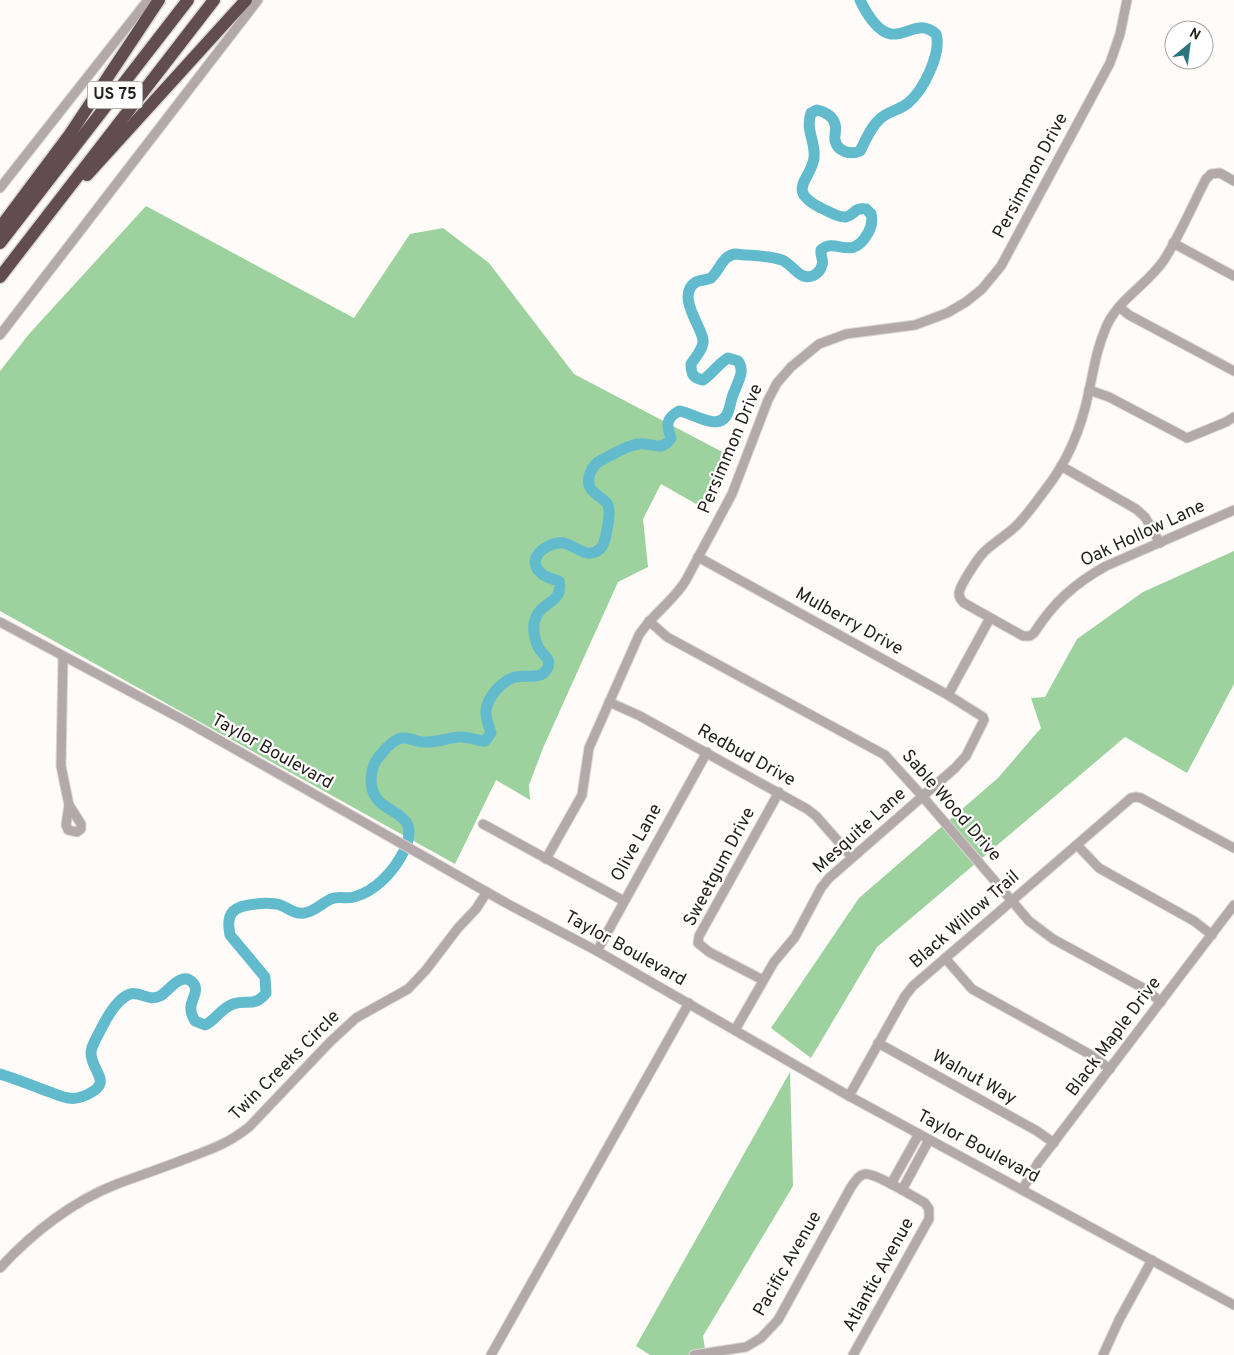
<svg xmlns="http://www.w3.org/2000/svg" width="1234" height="1355" font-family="Overpass,sans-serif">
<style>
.forest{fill:#9dd19e}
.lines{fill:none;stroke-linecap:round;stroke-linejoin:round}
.river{stroke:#61bbcd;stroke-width:11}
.minor-casing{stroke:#dbd8d4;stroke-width:11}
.highway-casing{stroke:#dbd8d4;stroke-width:15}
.minor{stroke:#b3a9aa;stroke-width:9}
.highway{stroke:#614d50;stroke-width:12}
.labels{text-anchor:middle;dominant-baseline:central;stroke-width:4.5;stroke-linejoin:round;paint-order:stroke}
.shield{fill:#fff;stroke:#66625e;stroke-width:1}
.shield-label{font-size:16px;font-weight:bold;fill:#241f19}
.street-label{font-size:18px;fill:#241f19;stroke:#fff}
</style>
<rect width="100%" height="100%" fill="#fefbf8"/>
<g class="forest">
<path d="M146,206L354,318L410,234L443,228L489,263L574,374L730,456L705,509L661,484L643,519L648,567L618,582L543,748L529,785L530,800L496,780L455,864L0,611V371L29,334Z"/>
<path d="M1234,551V684L1187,773L1125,737L877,947L811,1058L771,1028L859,898L998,778L1041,728L1031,698L1045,697L1077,639L1143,592Z"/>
<path d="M790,1072L793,1186L703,1336L706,1355H650L636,1346Z"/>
</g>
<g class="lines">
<g class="river">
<path d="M407,844C415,818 398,816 382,804C366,791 369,766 382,753C387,747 395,738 403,738C409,738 416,741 422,742C436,743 446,738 459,737C469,736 476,741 485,741L491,733C489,726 485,718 486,710C488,696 502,681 515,677C526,674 540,681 547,669C553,659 542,655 538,647C535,640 532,628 535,620C540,601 564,604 559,581C552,579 544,577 539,571C527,558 545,545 558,543C573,540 584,562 600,549C606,544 611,512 608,505C605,499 595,495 591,489C585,480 591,468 598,462C610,456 625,446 638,444C651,442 662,453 671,438C666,425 666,418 679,411C692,412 720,434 728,412C731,405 731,397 735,390C739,379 745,371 738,361L728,358C718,364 713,373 703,380C693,378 691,374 691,364C695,358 704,348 703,340C702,327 675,295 696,282C700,280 707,280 711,278C720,270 722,256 735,254C750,256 768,255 782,260C794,265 801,284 816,274C819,272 821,269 822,265C824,260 820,255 821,250C836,236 851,263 868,233C872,226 873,221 871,214L866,209C854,207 855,215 846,217C838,218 828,211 821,208C785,190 811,180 814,158C816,142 805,130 811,113L817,110C825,112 833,116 835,124C837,129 834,135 835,140C837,152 851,155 860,151C866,140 871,126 881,118C889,111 900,110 908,103C923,91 942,53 936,34C919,19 908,36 891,34C877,32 865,11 860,0"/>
<path d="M0,1074C16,1079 31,1085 47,1091C54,1093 61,1097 69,1098C73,1099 79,1098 84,1096C116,1083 91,1072 91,1053C91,1045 98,1036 101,1029C107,1017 118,998 130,994C140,991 149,1002 160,996C168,992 181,971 192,982C200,989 192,998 191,1006C190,1012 192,1016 195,1021L205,1025C215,1021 221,1008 233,1004C248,999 254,1008 266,993L265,977L230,935C225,911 235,906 256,904C262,903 270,903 276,904C286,905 293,915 304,913C314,912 322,903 331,899C338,896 347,899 354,897C376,891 394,871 404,851"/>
</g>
<defs>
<g id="minor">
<path d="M1234,181L1220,173L1211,174L1206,179C1192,206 1180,235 1164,260C1148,284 1120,298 1107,325C1097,347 1094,368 1089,391C1082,426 1068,461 1045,490C1037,501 1029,512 1019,523C1009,534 995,541 984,552C978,558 960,585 959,593C959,598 961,600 964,603L1023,636H1030L1034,633C1054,602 1074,584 1106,566L1234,510"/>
<path d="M0,188L148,0"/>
<path d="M1173,243L1234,276"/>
<path d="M1119,307L1129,315L1234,371"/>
<path d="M0,335L258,0"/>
<path d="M1089,390L1109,397L1187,438L1226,422L1234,417"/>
<path d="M1061,466L1136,509L1145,517L1160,543"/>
<path d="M698,557L948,695L983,717L984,720L966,756L955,768L829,878L821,888L795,937L774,962L735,1030"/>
<path d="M649,621L667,637L885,755L923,797L1029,921L1053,939L1145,989L1161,1002"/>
<path d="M0,622L189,723L506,903L597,951L849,1096L1234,1305"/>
<path d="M63,657L61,766L69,805"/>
<path d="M948,695L990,618"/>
<path d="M609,702L640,716L807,809L816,816L852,857"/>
<path d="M69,805L81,824V829L77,832L68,830L66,825Z"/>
<path d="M483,824L624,901"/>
<path d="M1077,845L1099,868L1194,921L1212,935"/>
<path d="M546,859L582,795L589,748L639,635C652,614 674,601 686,580L732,494L768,400L777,383L791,367L819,344L846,334L915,325L947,313L966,302L982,289L1001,266L1110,63L1120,34L1127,0"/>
<path d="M597,951L707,752"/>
<path d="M945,958L972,989L1091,1055L1110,1069"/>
<path d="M763,980L709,952L698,943L699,936L779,792"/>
<path d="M878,1043L1037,1131L1054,1143"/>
<path d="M849,1096L905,996L913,986L1131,798L1136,797L1141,798L1234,848"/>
<path d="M891,1184L919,1134"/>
<path d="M902,1190L929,1140"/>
<path d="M1022,1190L1038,1163L1234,905"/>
<path d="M0,1268C32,1233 73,1201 117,1184C141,1175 165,1167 188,1158C212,1149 229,1143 249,1127L330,1042L356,1018L408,989L426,970L458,928L476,909L487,892"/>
<path d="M491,1355L689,1003"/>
<path d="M694,1355L746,1347L761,1338L778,1320L851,1187C855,1182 858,1175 865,1174C876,1173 912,1196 925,1203L929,1209V1219L853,1355"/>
<path d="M1103,1355L1119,1320L1152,1260"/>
</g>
<g id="highway">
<path d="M87,175L246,0"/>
<path d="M0,233L2,225L70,134L159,0"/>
<path d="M0,243L188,0"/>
<path d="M0,277L214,0"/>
</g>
</defs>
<use href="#minor" class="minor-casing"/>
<use href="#highway" class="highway-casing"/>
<use href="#minor" class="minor"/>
<use href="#highway" class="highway"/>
</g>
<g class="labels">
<rect class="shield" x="87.5" y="81.5" width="55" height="27" rx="4"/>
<g class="shield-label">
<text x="115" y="95">US 75</text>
</g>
<g class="street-label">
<text transform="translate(1031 176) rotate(-62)">Persimmon Drive</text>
<text transform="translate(731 449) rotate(-67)">Persimmon Drive</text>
<text transform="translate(1143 534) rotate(-25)">Oak Hollow Lane</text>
<text transform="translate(849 622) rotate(29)">Mulberry Drive</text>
<text transform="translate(272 752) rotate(29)">Taylor Boulevard</text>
<text transform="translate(746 756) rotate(29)">Redbud Drive</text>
<text transform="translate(951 806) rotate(49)">Sable Wood Drive</text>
<text transform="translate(860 831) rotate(-42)">Mesquite Lane</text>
<text transform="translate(637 843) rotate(-61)">Olive Lane</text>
<text transform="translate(720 867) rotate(-62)">Sweetgum Drive</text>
<text transform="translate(965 920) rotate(-41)">Black Willow Trail</text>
<text transform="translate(625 949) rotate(29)">Taylor Boulevard</text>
<text transform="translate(1114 1037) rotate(-53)">Black Maple Drive</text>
<text transform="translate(285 1066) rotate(-45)">Twin Creeks Circle</text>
<text transform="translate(974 1078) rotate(29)">Walnut Way</text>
<text transform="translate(978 1147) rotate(28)">Taylor Boulevard</text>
<text transform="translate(788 1264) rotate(-60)">Pacific Avenue</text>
<text transform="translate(879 1275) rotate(-61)">Atlantic Avenue</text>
</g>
</g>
<g transform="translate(1189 45) rotate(29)"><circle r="24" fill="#ffffff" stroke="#a7a5a3"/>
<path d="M0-4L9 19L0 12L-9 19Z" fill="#2c757d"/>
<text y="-8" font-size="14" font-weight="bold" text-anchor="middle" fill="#241f19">N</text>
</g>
</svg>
